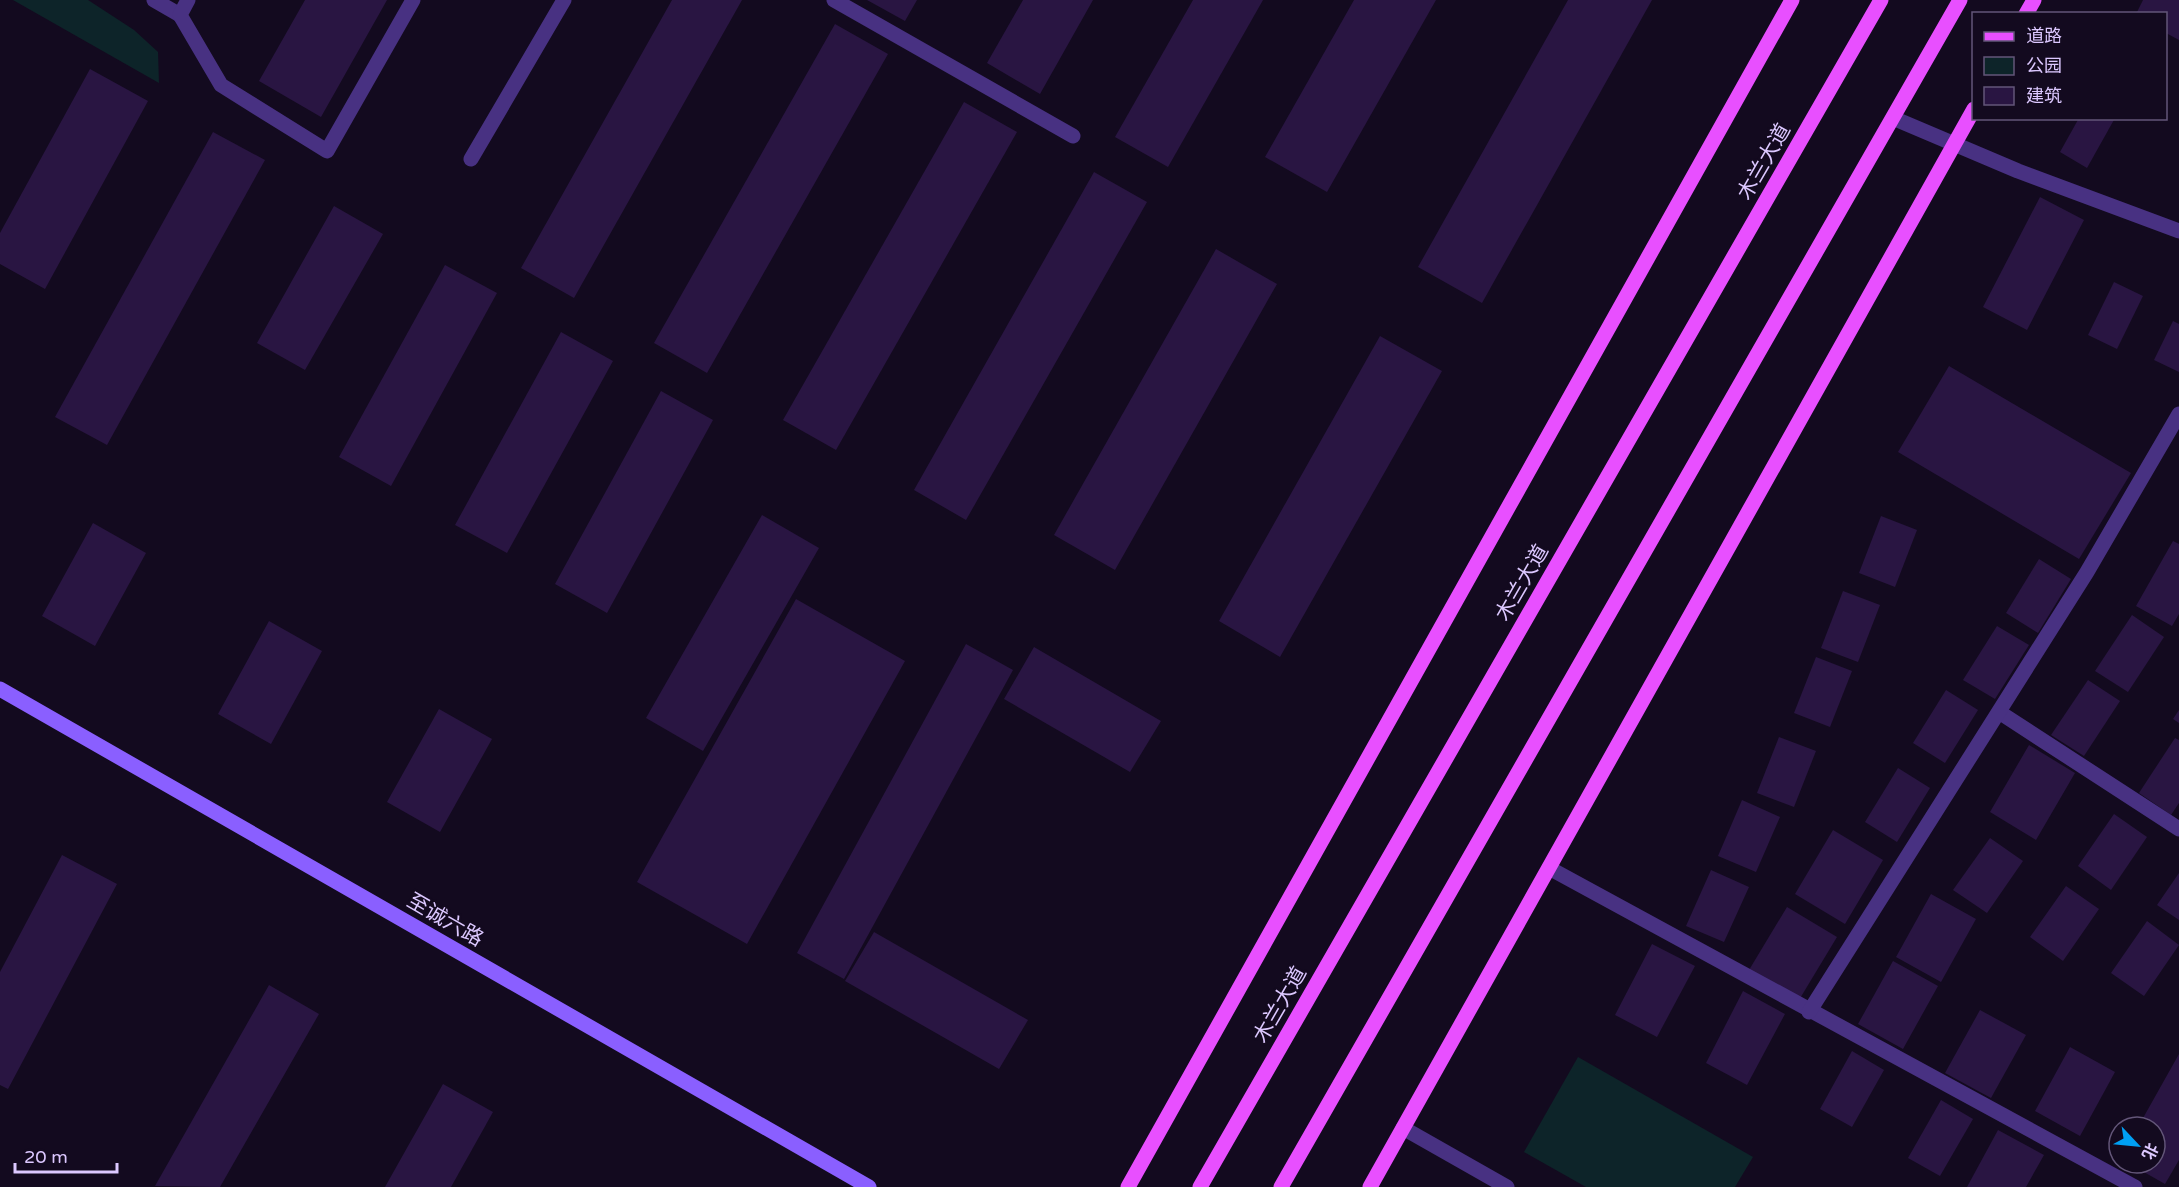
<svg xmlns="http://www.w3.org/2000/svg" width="2179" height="1187" font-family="'Varela Round','Noto Sans SC',sans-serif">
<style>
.green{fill:#0d2429}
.building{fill:#291542}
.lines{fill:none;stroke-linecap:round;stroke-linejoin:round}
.lane{stroke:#483182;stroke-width:15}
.secondary{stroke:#8a5fff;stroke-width:15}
.primary{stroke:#e84fff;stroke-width:15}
.labels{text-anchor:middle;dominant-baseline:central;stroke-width:5;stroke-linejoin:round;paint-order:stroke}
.street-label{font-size:21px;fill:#dcc8ff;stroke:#130a1f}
</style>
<rect width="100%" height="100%" fill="#130a1f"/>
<g class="green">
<path d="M13,0H88L134,30L158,52L159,83Z"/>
<path d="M1578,1057L1753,1157L1735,1187H1586L1524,1152Z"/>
</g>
<g class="building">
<path d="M305,0H387L321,117L259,81Z"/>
<path d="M672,0H742L574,298L521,268Z"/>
<path d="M867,0H917L905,21Z"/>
<path d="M1023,0H1093L1040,94L987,63Z"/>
<path d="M1193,0H1263L1168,167L1115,137Z"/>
<path d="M1354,0H1436L1327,192L1265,157Z"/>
<path d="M1568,0H1652L1482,303L1418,267Z"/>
<path d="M2143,0H2179V40L2166,33V14H2136Z"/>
<path d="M835,24L888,54L707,373L654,343Z"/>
<path d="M90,69L148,101L45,289L0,264V233Z"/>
<path d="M964,102L1017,132L836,450L783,420Z"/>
<path d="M2079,118H2115L2087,168L2060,152Z"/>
<path d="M213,132L265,160L107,445L55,417Z"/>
<path d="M1094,172L1147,202L966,520L914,490Z"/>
<path d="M2040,197L2084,220L2027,330L1983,307Z"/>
<path d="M334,206L383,234L305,370L257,343Z"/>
<path d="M1216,249L1277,284L1115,570L1054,535Z"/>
<path d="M445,265L497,293L391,486L339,457Z"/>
<path d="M2114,282L2143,296L2117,349L2088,335Z"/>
<path d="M2173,321L2179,324V372L2154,360Z"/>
<path d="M561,332L613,361L507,553L455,525Z"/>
<path d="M1380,336L1442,371L1280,657L1219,621Z"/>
<path d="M1949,366L2131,473L2079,559L1898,452Z"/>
<path d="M661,391L713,420L607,613L555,584Z"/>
<path d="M762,515L819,548L703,751L646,718Z"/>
<path d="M1881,516L1917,530L1895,587L1859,573Z"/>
<path d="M93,523L146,553L95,646L42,616Z"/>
<path d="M2173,541L2179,544V614L2172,626L2136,606Z"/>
<path d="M2039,559L2071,579L2038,633L2006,613Z"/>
<path d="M1843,591L1880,605L1858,662L1821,648Z"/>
<path d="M796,599L905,661L747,944L637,882Z"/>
<path d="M2132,615L2164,637L2128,692L2095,671Z"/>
<path d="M269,621L322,651L271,744L218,714Z"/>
<path d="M1997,626L2029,645L1995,699L1963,680Z"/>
<path d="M966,644L1013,670L844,979L797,953Z"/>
<path d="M1034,647L1161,721L1130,772L1004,699Z"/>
<path d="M1816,657L1852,671L1830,727L1794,713Z"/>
<path d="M2088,680L2120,701L2084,756L2051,735Z"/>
<path d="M1946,690L1978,710L1945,763L1913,743Z"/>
<path d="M439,709L492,739L440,832L387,802Z"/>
<path d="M2179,710V723L2173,719Z"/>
<path d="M1779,737L1816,751L1794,807L1757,793Z"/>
<path d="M2175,738L2179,740V803L2171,815L2139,793Z"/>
<path d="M2029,745L2075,773L2036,840L1990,812Z"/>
<path d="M1898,768L1930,788L1897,842L1865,822Z"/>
<path d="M1742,800L1780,817L1756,872L1718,856Z"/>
<path d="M2114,814L2147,837L2111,890L2078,866Z"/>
<path d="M1833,830L1883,860L1845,924L1795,894Z"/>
<path d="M1990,838L2023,861L1987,913L1953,890Z"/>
<path d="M62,855L117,884L8,1089L0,1085V972Z"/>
<path d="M1711,870L1749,887L1724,942L1686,926Z"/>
<path d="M2179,873V920L2157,905Z"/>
<path d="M2066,886L2099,909L2063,961L2030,937Z"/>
<path d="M1931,894L1976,919L1941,982L1896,957Z"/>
<path d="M1787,907L1837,937L1799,1000L1749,970Z"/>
<path d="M2147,921L2179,945L2144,996L2111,973Z"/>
<path d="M874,932L1028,1020L999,1069L845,981Z"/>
<path d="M1652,944L1695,966L1657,1037L1615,1015Z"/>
<path d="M1893,961L1938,986L1903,1049L1858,1024Z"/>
<path d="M269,985L319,1014L220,1187L155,1186Z"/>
<path d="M1743,991L1785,1014L1747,1085L1706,1063Z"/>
<path d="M1980,1010L2026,1035L1991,1098L1945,1073Z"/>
<path d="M2070,1047L2115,1072L2080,1136L2035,1111Z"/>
<path d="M1852,1051L1884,1070L1852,1127L1820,1109Z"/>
<path d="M2179,1054V1160L2165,1184L2128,1163H2155V1127H2138Z"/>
<path d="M443,1084L493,1112L451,1187H385Z"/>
<path d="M1941,1100L1973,1119L1940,1176L1908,1158Z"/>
<path d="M1998,1130L2044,1155L2026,1187H1967Z"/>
</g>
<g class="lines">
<g class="lane">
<path d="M154,0L180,15"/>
<path d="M188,0L180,15L221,85L327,151L413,0"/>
<path d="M834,0L1073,136"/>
<path d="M1893,118L2018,171L2179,231"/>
<path d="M471,159L564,0"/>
<path d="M1999,712L2179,829"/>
<path d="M1549,868L2135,1187"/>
<path d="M1809,1012L2087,572L2179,414"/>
<path d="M1403,1128L1507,1187"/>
</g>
<path class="secondary" d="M0,689L869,1187"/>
<g class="primary">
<path d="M2026,14L2034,0"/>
<path d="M1128,1187L1792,0"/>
<path d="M1200,1187L1881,0"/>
<path d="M1281,1187L1960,0"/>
<path d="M1370,1187L1974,109"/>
</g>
</g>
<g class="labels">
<g class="street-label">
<text transform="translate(1764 162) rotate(-60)">木兰大道</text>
<text transform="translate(1522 583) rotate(-60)">木兰大道</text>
<text transform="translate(445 920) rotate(30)">至诚六路</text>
<text transform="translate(1280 1005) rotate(-60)">木兰大道</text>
</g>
</g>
<rect x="1972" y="12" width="195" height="108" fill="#130a1f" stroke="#635679" stroke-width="1.5"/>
<rect x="1984" y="32" width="30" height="9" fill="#e84fff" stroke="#635679" stroke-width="1.5"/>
<text x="2026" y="42" font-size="18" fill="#dcc8ff">道路</text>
<rect x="1984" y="57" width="30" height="18" fill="#0d2429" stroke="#635679" stroke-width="1.5"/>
<text x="2026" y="72" font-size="18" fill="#dcc8ff">公园</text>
<rect x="1984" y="87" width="30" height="18" fill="#291542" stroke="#635679" stroke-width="1.5"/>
<text x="2026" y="102" font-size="18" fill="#dcc8ff">建筑</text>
<g transform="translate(2137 1145) rotate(116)"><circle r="28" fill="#130a1f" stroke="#635679" stroke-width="1.5"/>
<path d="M0-4.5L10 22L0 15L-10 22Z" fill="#00a0f3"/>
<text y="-9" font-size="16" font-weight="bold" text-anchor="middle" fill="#dcc8ff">北</text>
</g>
<path d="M15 1163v9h102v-9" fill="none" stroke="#dcc8ff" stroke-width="3"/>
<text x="24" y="1163" font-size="18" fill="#dcc8ff" stroke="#130a1f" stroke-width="4.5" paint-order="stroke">20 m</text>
</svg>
